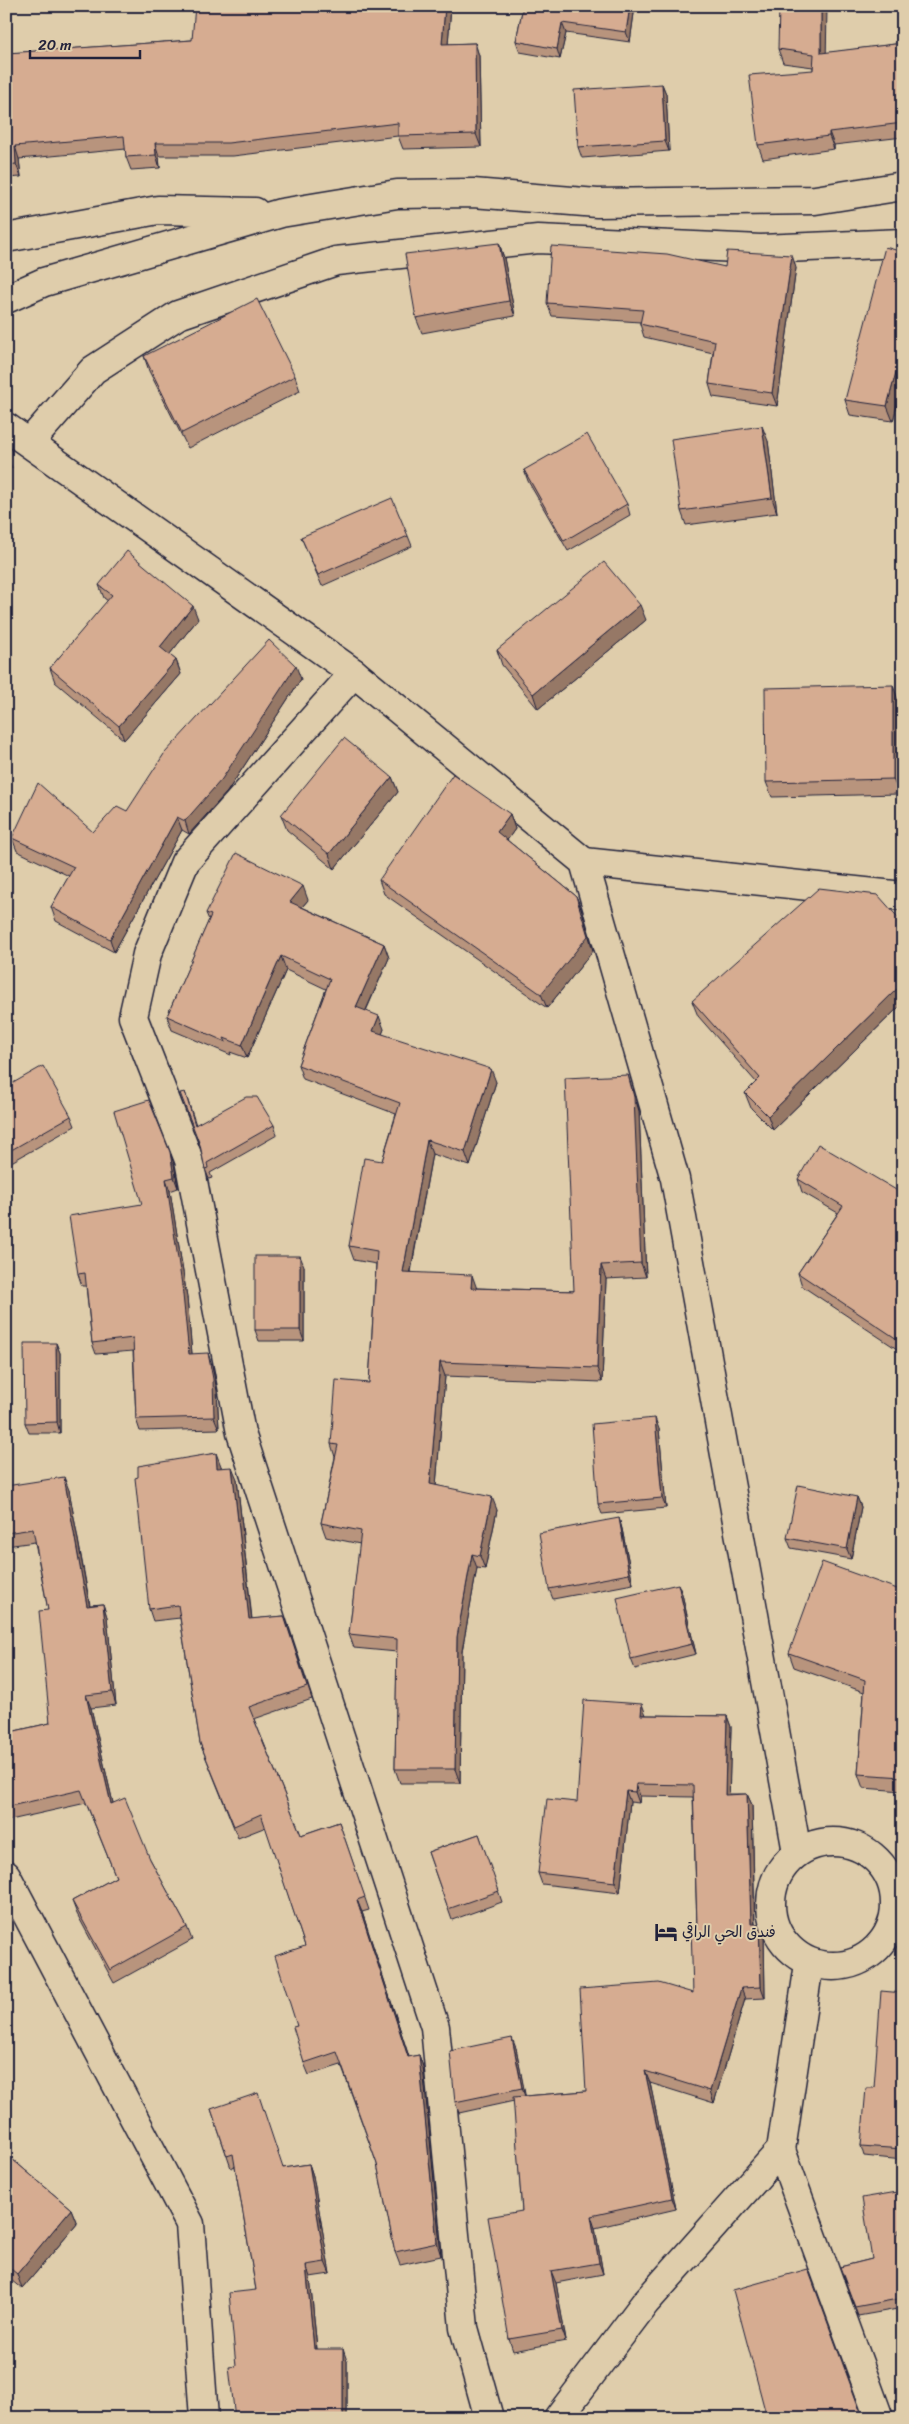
<svg xmlns="http://www.w3.org/2000/svg" width="909" height="2424" font-family="Sriracha,'Playpen Sans Arabic',sans-serif">
<style>
.lines{fill:none;stroke-linecap:round;stroke-linejoin:round}
.street-casing{stroke:#22223b;stroke-width:31}
.secondary-casing{stroke:#22223b;stroke-width:31}
.street{stroke:#dfcdab;stroke-width:28}
.secondary{stroke:#dfcdab;stroke-width:28}
.wall{fill:#b8947d;stroke:#22223b}
.shaded-wall{fill:#967866;stroke:#22223b}
.building{fill:#d6ac91;stroke:#22223b}
.labels{text-anchor:middle;dominant-baseline:central;stroke-width:4;stroke-linejoin:round;paint-order:stroke}
.poi-label{font-size:15px;fill:#22223b;stroke:#dfcdab;text-anchor:start}
</style>
<rect width="100%" height="100%" fill="#dfcdab"/>
<filter id="ink" filterUnits="userSpaceOnUse"><feTurbulence type="fractalNoise" baseFrequency=".02" numOctaves="2"/><feDisplacementMap in="SourceGraphic" scale="10" xChannelSelector="R" yChannelSelector="G"/><feConvolveMatrix kernelMatrix="1 2 1 2 8 2 1 2 1" color-interpolation-filters="sRGB"/></filter>
<g filter="url(#ink)">
<g class="lines">
<defs>
<g id="street">
<path d="M354,673L185,862L147,954L133,1017L189,1160L241,1433L435,2027L464,2328L489,2418"/>
<path d="M584,862L903,896"/>
<path d="M6,1875L190,2224L204,2418"/>
<path d="M781,2150L879,2418"/>
</g>
<g id="secondary">
<path d="M6,238L158,210L255,212"/>
<path d="M6,299L44,282L281,213L397,194L473,193L597,203L815,200L903,186"/>
<path d="M6,427L354,673L584,862L675,1179L797,1852"/>
<path d="M30,442L93,370L178,315L336,261L538,239L761,249L903,243"/>
<circle cx="833" cy="1904" r="62"/>
<path d="M558,2418L645,2303L781,2150L809,1964"/>
</g>
</defs>
<use href="#street" class="street-casing"/>
<use href="#secondary" class="secondary-casing"/>
<use href="#street" class="street"/>
<use href="#secondary" class="secondary"/>
</g>
<g class="wall">
<path d="M451,6L448,44L475,43L479,56L481,147L403,149L398,136L233,156H159L160,168L131,170L126,157V149L19,159L21,177L6,178V25L9,33L11,53L192,40Z"/>
<path d="M523,6H635L630,42L566,33L560,59L520,52L516,41Z"/>
<path d="M903,43V137L834,145V149L763,159L758,145L813,70V67L783,63L778,49L826,53Z"/>
<path d="M662,84L666,94L669,151L582,158L578,147Z"/>
<path d="M499,243L504,258L515,316L422,333L416,318Z"/>
<path d="M903,252V382L893,421L850,415L845,400Z"/>
<path d="M725,267L796,268L777,406L713,397L709,384L713,353L644,337L640,324V322L552,316L547,303Z"/>
<path d="M144,356L295,376L300,391L188,448L149,371Z"/>
<path d="M768,441L777,513L686,525L681,511Z"/>
<path d="M524,470L627,504L630,515L568,551L528,481Z"/>
<path d="M408,536L412,546L322,586L301,537Z"/>
<path d="M99,585L198,619L169,655L176,660L181,674L124,740L55,682L50,668L108,601L104,598Z"/>
<path d="M646,620L538,709L502,665L497,650Z"/>
<path d="M301,679L227,792L189,834L182,830L114,952L56,921L51,907L69,876L17,851L12,838L93,832L127,811Z"/>
<path d="M898,700L899,794L772,797L766,782Z"/>
<path d="M392,777L398,792L334,869L287,830L281,815Z"/>
<path d="M510,814L515,829L507,840L576,896L582,911L593,951L547,1008L384,894L379,880Z"/>
<path d="M308,900L302,907L384,944L389,958L366,1011L384,1029L382,1034L496,1082L470,1166L432,1154L411,1272L477,1288L574,1291L633,1089L639,1111L646,1277L606,1279L602,1382L445,1376L436,1485L497,1510L485,1569L477,1568L462,1651L460,1783H400L395,1769L397,1652L354,1648L349,1634L360,1544L326,1537L321,1523L335,1457L331,1444L369,1383L376,1264L354,1260L349,1246L382,1161L396,1114L303,1079L298,1065L326,989L286,970L247,1058L230,1052L231,1055L172,1030L167,1016L209,920L206,913Z"/>
<path d="M903,923V1003L773,1130L751,1108L745,1093L756,1082L698,1016L692,1001Z"/>
<path d="M6,1087L71,1116L75,1126L6,1165Z"/>
<path d="M185,1092L196,1125H274L277,1135L210,1173L212,1178L209,1179L205,1169L200,1146Z"/>
<path d="M170,1152L174,1164L178,1188L170,1191L187,1297L192,1354L212,1365L217,1391L219,1429L140,1431L136,1419L133,1351L96,1354L92,1343L86,1286H82L78,1274L142,1204Z"/>
<path d="M798,1179L903,1194V1353L802,1286L798,1273L838,1213L802,1192Z"/>
<path d="M304,1266V1341H259L255,1330Z"/>
<path d="M56,1343L60,1353V1433H29L25,1423Z"/>
<path d="M659,1429L666,1508L602,1514L598,1504Z"/>
<path d="M221,1466V1468L237,1479L252,1619L284,1616L312,1699L254,1719L301,1835L339,1822L369,1910L362,1912L409,2057L419,2055L423,2067L441,2256L400,2265L395,2252L377,2164L341,2065L309,2075L304,2063L297,2026L305,1946L266,1827L238,1838L200,1743L180,1618L153,1621L149,1609Z"/>
<path d="M6,1486L69,1490L90,1605L103,1604L107,1617L116,1705L91,1708L113,1803L150,1859L187,1927L192,1940L114,1983L77,1914L72,1901L116,1877L86,1803L6,1821V1733L50,1723L48,1610L35,1542L6,1546Z"/>
<path d="M857,1497L861,1507L851,1559L791,1548L787,1538Z"/>
<path d="M619,1518L622,1529L633,1584L553,1599L549,1589Z"/>
<path d="M678,1584L682,1594L696,1654L635,1669L631,1659Z"/>
<path d="M903,1591V1791L863,1788L858,1774L864,1692L794,1667L789,1653Z"/>
<path d="M646,1715L727,1716L731,1727L729,1794H747L752,1805L755,1924H759L764,1935L765,1998L745,1999L714,2103L650,2083L676,2209L595,2228L603,2274L556,2283L566,2341L513,2351L509,2339L522,2211L514,2101L459,2113L455,2102L516,2048L525,2096L586,2091L693,1993L697,1926L693,1797L640,1796L639,1803L630,1802L620,1893L542,1884L538,1873L577,1802Z"/>
<path d="M479,1834L502,1902L452,1920L428,1852Z"/>
<path d="M903,1993V2160L864,2156L861,2146L874,2088Z"/>
<path d="M211,2109L284,2168L309,2164L313,2176L330,2274L310,2277L317,2349L347,2361V2418H235L236,2366L256,2290L235,2166L231,2168Z"/>
<path d="M6,2154L71,2209L77,2224L22,2289L6,2276Z"/>
<path d="M903,2191V2239H901L903,2248V2308L858,2316L840,2267L872,2259Z"/>
</g>
<g class="shaded-wall">
<path d="M445,6H451L447,57L442,44Z"/>
<path d="M630,6H635L630,42L626,32Z"/>
<path d="M821,6H827L826,67L821,53Z"/>
<path d="M562,23L566,33L560,59L557,49Z"/>
<path d="M6,25L9,33L12,66L7,53Z"/>
<path d="M475,43L479,56L481,147L476,134Z"/>
<path d="M662,84L666,94L669,151L665,141Z"/>
<path d="M829,132L834,145V149L829,136Z"/>
<path d="M155,143L159,156L160,168L156,155Z"/>
<path d="M15,146L19,159L21,177L16,164Z"/>
<path d="M499,243L504,258L515,316L509,301Z"/>
<path d="M792,255L796,268L777,406L772,393Z"/>
<path d="M899,361L903,372V382L893,421L887,406Z"/>
<path d="M762,426L768,441L777,513L772,498Z"/>
<path d="M7,455L12,468L6,474V456Z"/>
<path d="M640,605L646,620L538,709L533,694Z"/>
<path d="M193,606L198,619L165,660L160,647Z"/>
<path d="M176,660L181,674L124,740L119,726Z"/>
<path d="M296,666L301,679L227,792L189,834L185,821Z"/>
<path d="M893,685L898,700L899,794L893,779Z"/>
<path d="M392,777L398,792L334,869L329,854Z"/>
<path d="M510,814L515,829L503,846L497,832Z"/>
<path d="M177,817L182,830L114,952L110,939Z"/>
<path d="M303,886L308,900L295,915L290,902Z"/>
<path d="M576,896L582,911L593,951L547,1008L541,994Z"/>
<path d="M384,944L389,958L361,1021L356,1007Z"/>
<path d="M281,956L286,970L247,1058L242,1045Z"/>
<path d="M903,983V1003L773,1130L768,1116Z"/>
<path d="M379,1016L384,1029L378,1045L373,1031Z"/>
<path d="M491,1069L496,1082L470,1166L465,1152Z"/>
<path d="M628,1075L639,1111L646,1277L641,1263Z"/>
<path d="M427,1140L432,1154L408,1286L403,1272Z"/>
<path d="M170,1152L174,1164L178,1188L174,1177Z"/>
<path d="M166,1179L170,1191L187,1297L193,1366L189,1354Z"/>
<path d="M300,1256L304,1266V1341L300,1330Z"/>
<path d="M601,1265L606,1279L602,1382L597,1368Z"/>
<path d="M472,1275L477,1289L471,1288Z"/>
<path d="M56,1343L60,1353V1433L57,1422Z"/>
<path d="M208,1353L212,1365L217,1391L219,1429L214,1417Z"/>
<path d="M440,1362L445,1376L435,1498L430,1484Z"/>
<path d="M655,1418L659,1429L666,1508L662,1498Z"/>
<path d="M216,1453L221,1466V1481L217,1468Z"/>
<path d="M232,1467L237,1479L253,1632L249,1619Z"/>
<path d="M64,1477L69,1490L92,1619L87,1606Z"/>
<path d="M492,1497L497,1510L485,1569L480,1556Z"/>
<path d="M857,1497L861,1507L851,1559L847,1549Z"/>
<path d="M619,1518L622,1529L633,1584L629,1574Z"/>
<path d="M472,1554L477,1568L462,1651L460,1783L455,1769L457,1637Z"/>
<path d="M678,1584L682,1594L696,1654L692,1644Z"/>
<path d="M103,1604L107,1617L116,1705L112,1692Z"/>
<path d="M86,1695L91,1708L116,1816L111,1804Z"/>
<path d="M642,1704L646,1715H641Z"/>
<path d="M727,1716L731,1727L729,1806L725,1795Z"/>
<path d="M636,1784L640,1796L639,1803L635,1792Z"/>
<path d="M626,1791L630,1802L620,1893L615,1882Z"/>
<path d="M747,1794L752,1805L755,1936L751,1924Z"/>
<path d="M357,1900L362,1912L413,2069L408,2057Z"/>
<path d="M759,1924L764,1935L765,1998L761,1987Z"/>
<path d="M741,1988L745,1999L714,2103L710,2091Z"/>
<path d="M6,2030L10,2041L6,2043Z"/>
<path d="M512,2038L516,2048L526,2099L522,2088Z"/>
<path d="M419,2055L423,2067L441,2256L437,2243Z"/>
<path d="M645,2071L650,2083L676,2209L672,2198Z"/>
<path d="M309,2164L313,2176L330,2274L325,2262Z"/>
<path d="M71,2209L77,2224L22,2289L17,2274Z"/>
<path d="M591,2216L595,2228L603,2274L599,2263Z"/>
<path d="M898,2230L901,2239L903,2248V2256Z"/>
<path d="M306,2265L310,2277L318,2361L314,2349Z"/>
<path d="M551,2271L556,2283L566,2341L562,2330Z"/>
<path d="M343,2349L347,2361V2418H343Z"/>
</g>
<g class="building">
<path d="M195,6H445L442,44L475,43L476,134L398,136V123L228,143H155L156,155L126,157L124,136L15,146L16,164L6,165V42L7,53L192,40Z"/>
<path d="M523,6H630L626,32L562,23L557,49L516,41Z"/>
<path d="M779,6H821V53L903,43V123L829,132V136L758,145L749,75L813,70L814,54L778,49Z"/>
<path d="M662,84L665,141L578,147L574,90Z"/>
<path d="M499,243L509,301L416,318L405,254Z"/>
<path d="M551,246L667,254L725,267L727,251L792,255L772,393L709,384L715,341L640,324L643,310L547,303Z"/>
<path d="M885,247L903,252V362L899,361L887,406L845,400Z"/>
<path d="M257,299L295,376L182,433L144,356Z"/>
<path d="M762,426L772,498L681,511L671,439Z"/>
<path d="M587,434L627,504L564,541L524,470Z"/>
<path d="M392,498L408,536L318,575L301,537Z"/>
<path d="M127,551L193,606L160,647L176,660L119,726L50,668L112,595L99,585Z"/>
<path d="M604,562L640,605L533,694L497,650Z"/>
<path d="M269,640L296,666L222,779L185,821L177,817L110,939L51,907L74,867L12,838L38,783L93,832L117,806L127,811L164,754Z"/>
<path d="M893,685V779L766,782L765,688Z"/>
<path d="M344,738L392,777L329,854L281,815Z"/>
<path d="M453,774L510,814L497,832L576,896L588,936L541,994L379,880Z"/>
<path d="M236,853L303,886L290,902L384,944L356,1007L379,1016L373,1031L491,1069L465,1152L427,1140L403,1272L472,1275L471,1288L574,1291L565,1078L628,1075L634,1097L641,1263L601,1265L597,1368L440,1362L430,1484L492,1497L480,1556L472,1554L457,1637L455,1769H395L397,1639L349,1634L361,1531L321,1523L338,1445L331,1444L336,1380L369,1383L377,1251L349,1246L364,1158L382,1161L400,1103L298,1065L330,979L281,956L242,1045L224,1038L226,1042L167,1016L211,915L206,913Z"/>
<path d="M819,888L878,895L903,923V983L768,1116L745,1093L760,1078L692,1001Z"/>
<path d="M43,1066L71,1116L6,1153V1087Z"/>
<path d="M185,1092L195,1125L246,1097H257L274,1125L207,1163L208,1168L205,1169L200,1145L180,1093Z"/>
<path d="M149,1100L170,1152L174,1177L166,1179L182,1285L189,1354L208,1353L213,1379L214,1417L136,1419L133,1338L92,1343L85,1273L78,1274L69,1216L142,1204L114,1111Z"/>
<path d="M818,1144L903,1194V1343L798,1273L843,1206L798,1179Z"/>
<rect x="255" y="1256" width="45" height="74"/>
<path d="M24,1343H56L57,1422L25,1423Z"/>
<path d="M655,1418L662,1498L598,1504L592,1424Z"/>
<path d="M216,1453L217,1468L232,1467L249,1619L284,1616L307,1687L249,1707L301,1835L339,1822L365,1897L357,1900L408,2057L419,2055L437,2243L395,2252L377,2164L337,2052L304,2063L293,2027L297,2026L275,1956L305,1946L261,1814L234,1826L200,1743L178,1605L149,1609L135,1478L138,1477V1466Z"/>
<path d="M64,1477L87,1606L103,1604L112,1692L86,1695L111,1804L125,1798L150,1859L187,1927L110,1970L72,1901L116,1877L81,1790L6,1807V1733L50,1723L39,1611L48,1610L33,1529L6,1533V1486Z"/>
<path d="M798,1485L857,1497L847,1549L787,1538Z"/>
<path d="M619,1518L629,1574L549,1589L539,1533Z"/>
<path d="M822,1562L903,1591V1777L858,1774L865,1680L789,1653Z"/>
<path d="M678,1584L692,1644L631,1659L617,1598Z"/>
<path d="M584,1700L642,1704L641,1715L727,1716L725,1795L747,1794L751,1924H759L761,1987L741,1988L710,2091L645,2071L672,2198L591,2216L599,2263L551,2271L562,2330L509,2339L488,2217L522,2211L513,2097L586,2091L580,1989L659,1983L693,1993L691,1926H697L693,1785L636,1784L635,1792L626,1791L615,1882L538,1873L547,1799L577,1802Z"/>
<path d="M479,1834L499,1891L448,1909L428,1852Z"/>
<path d="M881,1991L903,1993V2149L861,2146L866,2088H874Z"/>
<path d="M512,2038L522,2088L455,2102L450,2051Z"/>
<path d="M258,2093L283,2168L309,2164L325,2262L306,2265L314,2349H343V2418H235L229,2367L236,2366L229,2293L256,2290L233,2154L227,2156L211,2109Z"/>
<path d="M6,2154L71,2209L17,2274L6,2265Z"/>
<path d="M903,2191V2229L898,2230L903,2256V2298L855,2307L840,2267L872,2259L862,2198Z"/>
<path d="M808,2269L859,2408L864,2415L871,2418H767L733,2290Z"/>
</g>
</g>
<defs>
<symbol id="hotel-bare" viewBox="-9 -9 18 18"><path d="M-6-4.5h1.5V1H6V5H4.5V3h-9V5H-6ZM-4 0a1.8 1.8 0 1 1 3.6 0ZM.5 0V-2.5h3Q6-2.5 6 0Z" fill="#22223b" stroke="#dfcdab" stroke-width="2.5" paint-order="stroke"/></symbol>
</defs>
<g fill-rule="evenodd">
<use href="#hotel-bare" x="650" y="1916" width="32" height="32"/>
</g>
<g class="labels">
<g class="poi-label">
<text x="682" y="1932">فندق الحي الراقي</text>
</g>
</g>
<rect width="909" height="2424" fill="none" stroke="#dfcdab" stroke-width="25"/>
<rect x="12" y="12" width="884" height="2399" fill="none" stroke="#22223b" stroke-width="2" filter="url(#ink)"/>
<path d="M30 50v8h110v-8" fill="none" stroke="#22223b" stroke-width="2.5"/>
<text x="38" y="50" font-size="15" fill="#22223b" stroke="#dfcdab" stroke-width="4" paint-order="stroke">20 m</text>
</svg>
